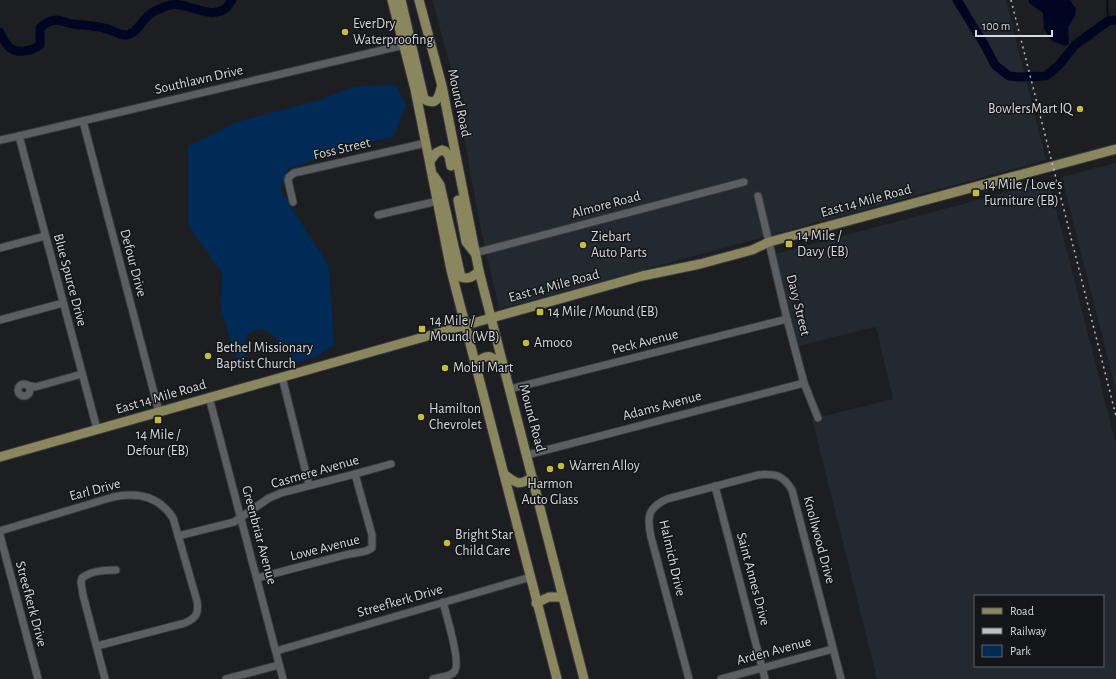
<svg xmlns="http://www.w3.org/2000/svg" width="1116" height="679" font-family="'Alegreya Sans',sans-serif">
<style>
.built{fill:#222930;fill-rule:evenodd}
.green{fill:#012b57}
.water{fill:#000622}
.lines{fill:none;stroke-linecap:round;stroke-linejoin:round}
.stream{stroke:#000622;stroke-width:1.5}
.river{stroke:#000622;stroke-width:9}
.minor-casing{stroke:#393a3d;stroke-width:9}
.major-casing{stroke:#393a3d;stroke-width:11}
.minor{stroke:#5b5e62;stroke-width:7}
.major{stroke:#8a875e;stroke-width:9}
.rail{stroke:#bdbfc1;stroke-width:1.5;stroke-dasharray:2 4;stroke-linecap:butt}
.poi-dot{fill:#c6bc3c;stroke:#131518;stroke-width:1.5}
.labels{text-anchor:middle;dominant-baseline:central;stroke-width:3;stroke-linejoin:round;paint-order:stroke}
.poi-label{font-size:14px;fill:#d7d9db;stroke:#131518;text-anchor:start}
.street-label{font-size:14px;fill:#d7d9db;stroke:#131518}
</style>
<rect width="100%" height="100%" fill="#1c1e21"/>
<g class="built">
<path d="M432,0H1006L1046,160L507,307L502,308L499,307L482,235L452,73Z"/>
<path d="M1116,163V391L1062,177Z"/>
<path d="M1049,181L1116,444V679H877L812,419L893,399L876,327L854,332L799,346L775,254ZM975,596H1103V666H975Z"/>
</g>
<path class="green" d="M396,85L406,106L393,137L357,145L288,169L280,190L329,266L334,345L317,356L295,363L287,349L280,346C274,331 261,325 247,334L245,345V369L240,364L234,352L221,309L222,273L188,225V146L237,122L320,100L355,86Z"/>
<path class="water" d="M1029,0H1070L1076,9L1075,16L1068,27L1069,44L1065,46L1052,41L1044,29L1043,13L1029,3Z"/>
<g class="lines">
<path class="stream" d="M1107,0L1108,21"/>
<g class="river">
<path d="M957,0L984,44L995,65L1009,76L1019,77L1046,76L1059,65L1075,45L1108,21L1116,20"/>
<path d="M0,32C2,36 4,42 8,46C16,55 32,51 40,45V28C44,24 49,21 56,20C62,20 68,24 74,24C87,26 97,25 110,30C115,31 119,35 125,35C136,35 142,20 150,14C156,10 163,7 170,5C187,1 210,21 226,8C228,6 230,2 232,0"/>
</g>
<defs>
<g id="minor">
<path d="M83,121L159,412"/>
<path d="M19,136L97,429"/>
<path d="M0,140L19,136L404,45"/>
<path d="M758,196L787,319L804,383L818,418"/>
<path d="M293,202L288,180L289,177L294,173L426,143"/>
<path d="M378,215L442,200"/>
<path d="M0,248L45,236"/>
<path d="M475,253L744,182"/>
<path d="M0,320L63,303"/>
<path d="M282,377L309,485"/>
<circle cx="24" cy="390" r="6"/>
<path d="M27,385L35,387L82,374"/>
<path d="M510,389L787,319"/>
<path d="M209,397L283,679"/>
<path d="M527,455L804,383"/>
<path d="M715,486L765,679"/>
<path d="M0,531L113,497C137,492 159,496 173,518L197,601C199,614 196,618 185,623L97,646"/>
<path d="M0,535L38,679"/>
<path d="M178,536L234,522L269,498L281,493L355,474L391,464"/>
<path d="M257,578L345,555L366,551L372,548V535L355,474"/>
<path d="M276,651L531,577"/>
<path d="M105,679L83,595L81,582L82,578C90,571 106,570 116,570"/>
<path d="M226,679L279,665"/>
<path d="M433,679C439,677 450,677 454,672C462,665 446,614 443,602"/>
<path d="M689,679L651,537C647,518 647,508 667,499L758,475C775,473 783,475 792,490L841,679"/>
<path d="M721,679L833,649"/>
</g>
<g id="major">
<path d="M392,0L415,89L451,270L557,679"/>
<path d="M401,0L424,99C436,106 439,98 441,88"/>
<path d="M419,0L442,86L479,271L584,679"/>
<path d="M430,161L436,153L442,150L445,151L449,156L451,166"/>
<path d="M434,176L440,185L461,277C469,280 474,276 479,271"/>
<path d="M458,200L466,242L474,252"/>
<path d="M475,364C488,352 492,356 503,366"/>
<path d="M0,457L491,318L642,276L700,264L752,250L769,242L1116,149"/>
<path d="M504,474C516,483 519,487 532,477"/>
<path d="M536,603L549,597H563"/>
</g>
</defs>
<use href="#minor" class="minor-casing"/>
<use href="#major" class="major-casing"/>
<use href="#minor" class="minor"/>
<use href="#major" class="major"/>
<path class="rail" d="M1011,0L1116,416"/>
</g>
<g class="poi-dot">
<circle cx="345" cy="32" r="4"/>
<circle cx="1080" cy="109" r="4"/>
<rect x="972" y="189" width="8" height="8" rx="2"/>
<rect x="785" y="240" width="8" height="8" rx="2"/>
<circle cx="583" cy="245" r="4"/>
<rect x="536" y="308" width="8" height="8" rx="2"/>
<rect x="418" y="325" width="8" height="8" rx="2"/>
<circle cx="526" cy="343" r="4"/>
<circle cx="208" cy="356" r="4"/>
<circle cx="445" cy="368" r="4"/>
<circle cx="421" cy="417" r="4"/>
<rect x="154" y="416" width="8" height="8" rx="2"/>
<circle cx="561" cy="466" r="4"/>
<circle cx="550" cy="469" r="4"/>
<circle cx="447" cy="543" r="4"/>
</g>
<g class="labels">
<g class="poi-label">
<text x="353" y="24">EverDry<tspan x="353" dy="16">Waterproofing</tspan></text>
<text x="1072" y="109" text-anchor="end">BowlersMart IQ</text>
<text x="984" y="185">14 Mile / Love's<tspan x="984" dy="16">Furniture (EB)</tspan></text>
<text x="797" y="236">14 Mile /<tspan x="797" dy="16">Davy (EB)</tspan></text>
<text x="591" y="237">Ziebart<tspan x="591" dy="16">Auto Parts</tspan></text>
<text x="548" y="312">14 Mile / Mound (EB)</text>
<text x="430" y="321">14 Mile /<tspan x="430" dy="16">Mound (WB)</tspan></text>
<text x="534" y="343">Amoco</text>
<text x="216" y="348">Bethel Missionary<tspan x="216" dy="16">Baptist Church</tspan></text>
<text x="453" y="368">Mobil Mart</text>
<text x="429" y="409">Hamilton<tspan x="429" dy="16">Chevrolet</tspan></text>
<text x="158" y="435" text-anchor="middle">14 Mile /<tspan x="158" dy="16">Defour (EB)</tspan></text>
<text x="569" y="466">Warren Alloy</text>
<text x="550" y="484" text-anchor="middle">Harmon<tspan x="550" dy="16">Auto Glass</tspan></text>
<text x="455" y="535">Bright Star<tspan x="455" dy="16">Child Care</tspan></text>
</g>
<g class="street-label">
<text transform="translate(199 80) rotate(-13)">Southlawn Drive</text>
<text transform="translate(459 103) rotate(78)">Mound Road</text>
<text transform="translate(342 149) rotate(-13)">Foss Street</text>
<text transform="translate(866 201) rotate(-15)">East 14 Mile Road</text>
<text transform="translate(606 205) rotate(-15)">Almore Road</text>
<text transform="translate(133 263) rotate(75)">Defour Drive</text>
<text transform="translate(70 280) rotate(75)">Blue Spurce Drive</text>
<text transform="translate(554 286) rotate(-15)">East 14 Mile Road</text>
<text transform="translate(798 305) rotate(76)">Davy Street</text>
<text transform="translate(645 342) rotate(-14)">Peck Avenue</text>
<text transform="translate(161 397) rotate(-16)">East 14 Mile Road</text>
<text transform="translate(662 406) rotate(-15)">Adams Avenue</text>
<text transform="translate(532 418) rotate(75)">Mound Road</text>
<text transform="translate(315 472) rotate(-16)">Casmere Avenue</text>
<text transform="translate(95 490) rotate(-15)">Earl Drive</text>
<text transform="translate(259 535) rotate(75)">Greenbriar Avenue</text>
<text transform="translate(819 540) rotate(75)">Knollwood Drive</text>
<text transform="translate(325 548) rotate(-14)">Lowe Avenue</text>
<text transform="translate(672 558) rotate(77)">Halmich Drive</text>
<text transform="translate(753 579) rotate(75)">Saint Annes Drive</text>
<text transform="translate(400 601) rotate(-16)">Streefkerk Drive</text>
<text transform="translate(31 604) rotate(75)">Streefkerk Drive</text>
<text transform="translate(774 651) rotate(-15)">Arden Avenue</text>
</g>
</g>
<rect x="974" y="595" width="130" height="72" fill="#131518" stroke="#616366"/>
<rect x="982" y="608" width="20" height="6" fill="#8a875e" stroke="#616366"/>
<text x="1010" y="615" font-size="12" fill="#d7d9db">Road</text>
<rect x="982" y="628" width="20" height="6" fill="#bdbfc1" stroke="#616366"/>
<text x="1010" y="635" font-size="12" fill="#d7d9db">Railway</text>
<rect x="982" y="645" width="20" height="12" fill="#012b57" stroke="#616366"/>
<text x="1010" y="655" font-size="12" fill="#d7d9db">Park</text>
<path d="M976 30v6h76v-6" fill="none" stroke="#d7d9db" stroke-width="2"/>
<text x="982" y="30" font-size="12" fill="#d7d9db" stroke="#131518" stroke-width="3" paint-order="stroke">100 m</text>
</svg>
